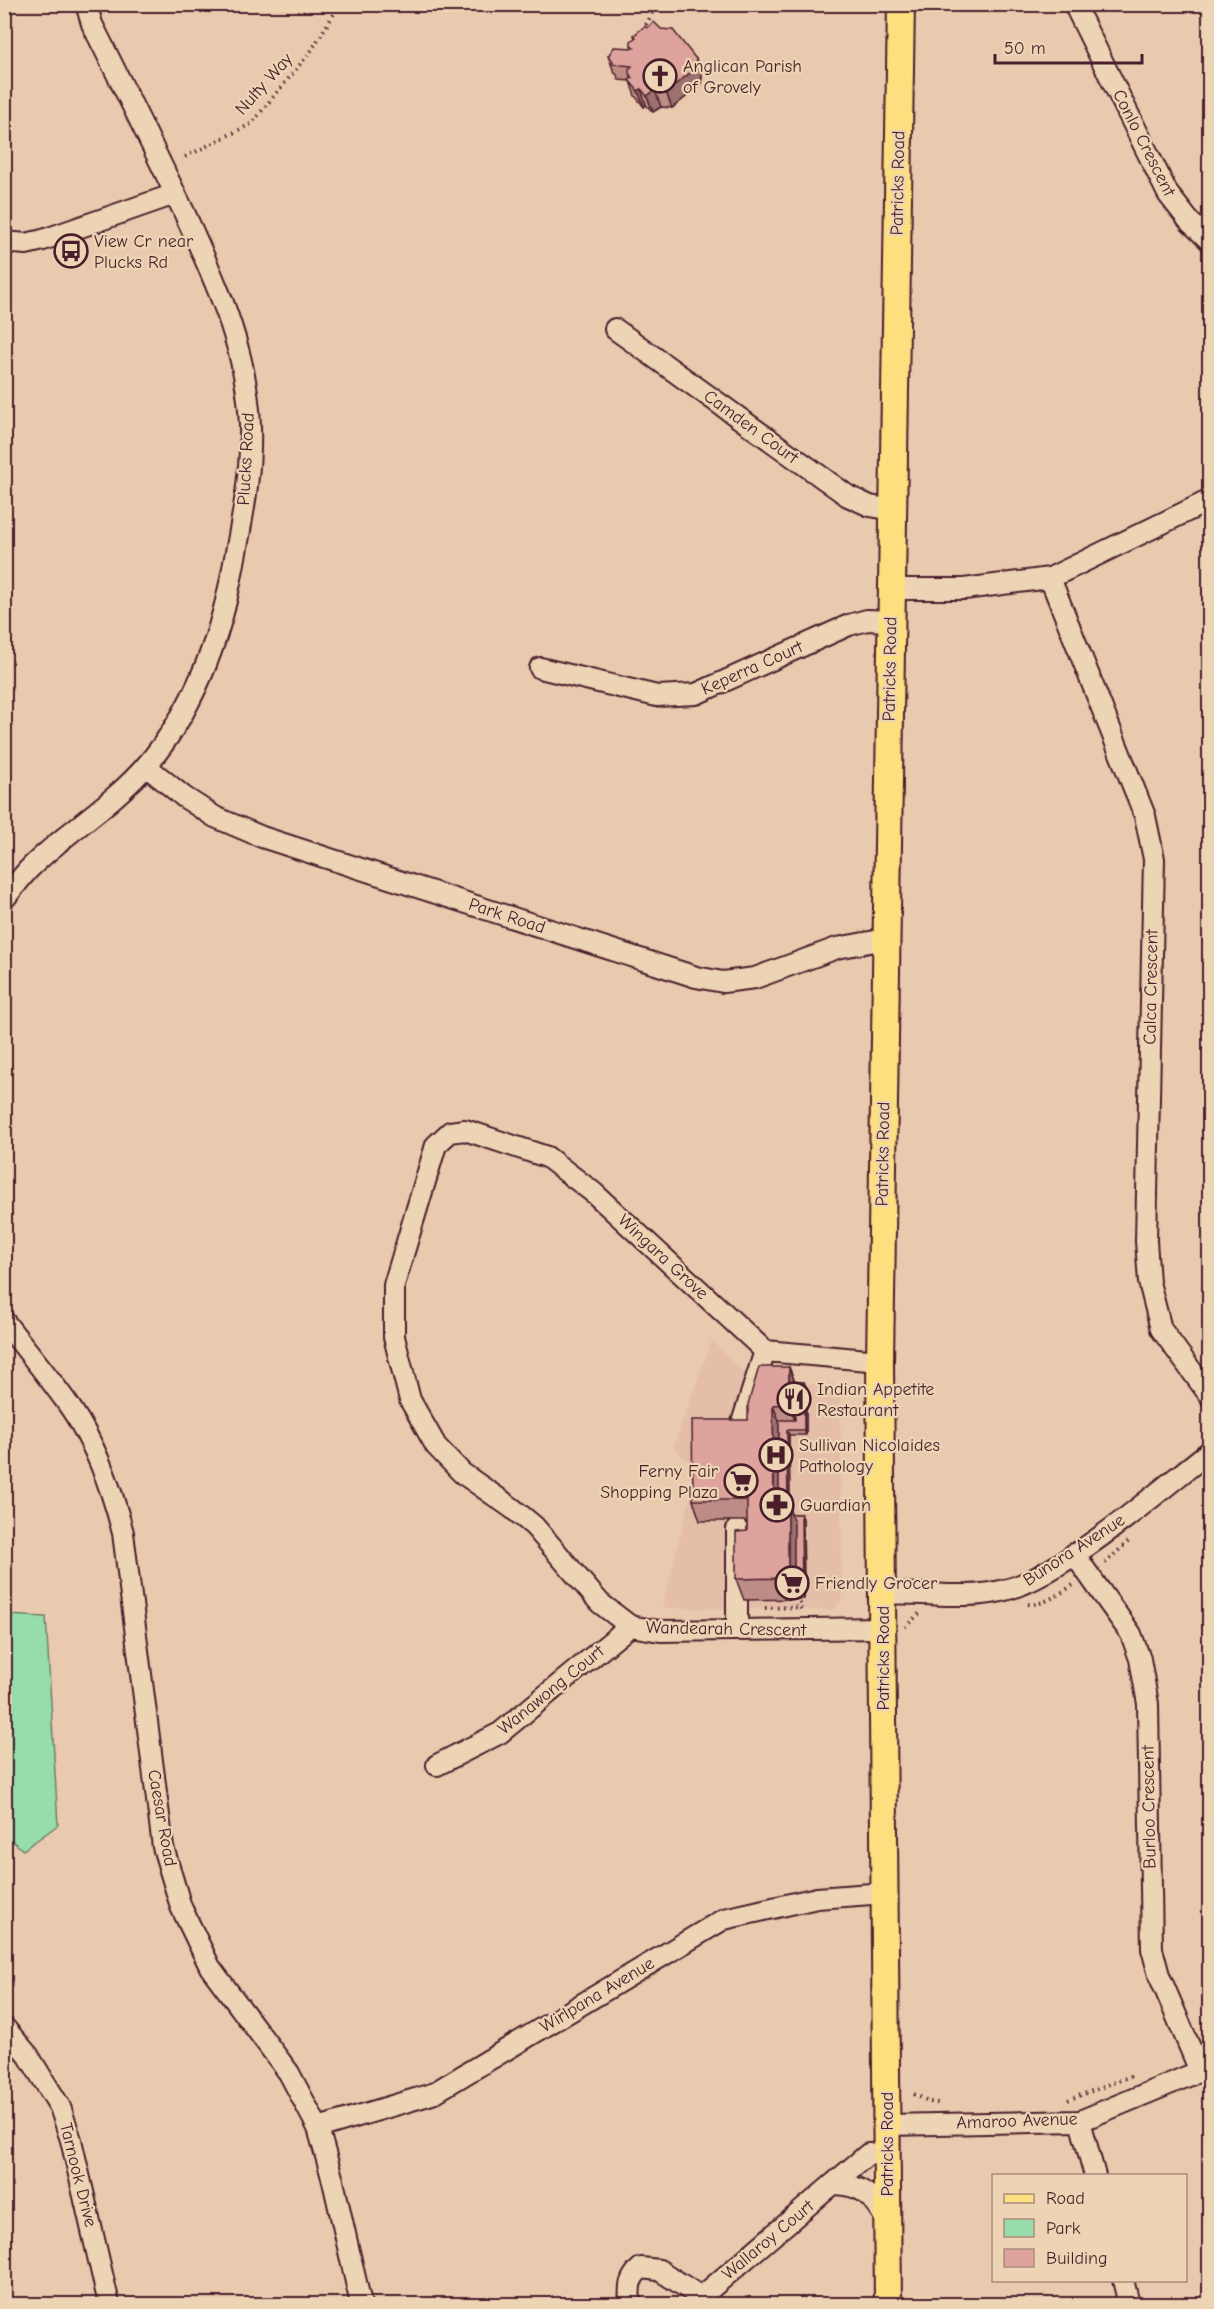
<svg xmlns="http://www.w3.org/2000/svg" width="1214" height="2309" font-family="'Comic Neue',sans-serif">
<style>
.built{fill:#e5bea9}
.green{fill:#96ddab;stroke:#707e6b;stroke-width:1.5}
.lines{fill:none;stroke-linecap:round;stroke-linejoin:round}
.minor-casing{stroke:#4a1f2b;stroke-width:24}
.major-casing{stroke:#4a1f2b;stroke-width:30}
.path{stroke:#4a1f2b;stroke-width:4;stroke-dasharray:1.5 4.5;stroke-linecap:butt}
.minor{stroke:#ecd4b4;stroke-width:20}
.major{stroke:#fddf80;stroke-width:26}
.wall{fill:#be8c86;stroke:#4a1f2b;stroke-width:1.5}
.shaded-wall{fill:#9b726d;stroke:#4a1f2b;stroke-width:1.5}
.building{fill:#dda39c;stroke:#4a1f2b;stroke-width:1.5}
.labels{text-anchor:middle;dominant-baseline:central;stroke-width:4.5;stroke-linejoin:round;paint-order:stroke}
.poi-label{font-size:18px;fill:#4a1f2b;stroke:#ecd4b4;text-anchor:start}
.street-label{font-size:18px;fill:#4a1f2b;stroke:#ecd4b4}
</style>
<rect width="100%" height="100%" fill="#e9caaf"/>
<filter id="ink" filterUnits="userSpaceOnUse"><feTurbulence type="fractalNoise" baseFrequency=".0167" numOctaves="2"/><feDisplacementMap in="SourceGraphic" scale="12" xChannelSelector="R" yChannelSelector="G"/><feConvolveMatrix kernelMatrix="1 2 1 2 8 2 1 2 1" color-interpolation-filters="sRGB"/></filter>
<g filter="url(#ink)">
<path class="built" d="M712,1340L740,1370L769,1384H834L840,1389L842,1600L834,1610L662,1608L697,1471L673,1447Z"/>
<path class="green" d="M5,1615L46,1617L58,1825L23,1850L5,1835Z"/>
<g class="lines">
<defs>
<g id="minor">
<path d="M1074,4L1168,194L1190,222L1210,241"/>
<path d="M4,242L26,244L43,240L175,194"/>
<path d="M615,329L848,496L870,506L893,510"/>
<path d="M1050,578L1145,816L1154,859L1146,1241L1149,1282L1161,1329L1210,1396"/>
<path d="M891,589H964L1050,578L1210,500"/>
<path d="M540,668L657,696L696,694L849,625L867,620L890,621"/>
<path d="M146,766L184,797L215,817L262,837L696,977L723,982L755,978L837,948L886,939"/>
<path d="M4,899C13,889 21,877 30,868C66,832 112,805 146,766C194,710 220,639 233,568C243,515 254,463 249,410C243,339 213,276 184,212C154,149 123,86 92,24L86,4"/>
<path d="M4,1321C27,1351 51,1379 72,1410C97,1447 112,1490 123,1533L163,1847L181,1907L210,1967L289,2073L318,2128L333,2181L361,2304"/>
<path d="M880,1361L765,1351L594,1193L547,1157L465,1130L450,1132L436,1145L394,1285V1337L410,1400L436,1446L462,1473L512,1508L534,1526L600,1603L630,1626L660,1631L883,1628"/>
<path d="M739,1432L765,1351"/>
<path d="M737,1529V1630"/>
<path d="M1074,1554L1131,1634L1140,1659L1148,1704L1152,1949L1159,1975L1200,2071"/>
<path d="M882,1594C922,1591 963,1600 1001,1591C1028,1585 1048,1571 1071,1557C1120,1525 1164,1487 1210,1451"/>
<path d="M437,1765L500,1733L630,1626"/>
<path d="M4,2027L28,2055L60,2107L71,2140L109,2304"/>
<path d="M1080,2121L1095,2176"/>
<path d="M887,2125L1080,2121L1210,2067"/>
<path d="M318,2128L432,2094L724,1919L817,1898L885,1893"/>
<path d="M835,2184C864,2185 873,2197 887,2221"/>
<path d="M1123,2280L1129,2304"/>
<path d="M630,2304C629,2289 628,2279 641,2268L659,2270L701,2297"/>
<path d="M696,2304L701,2297L868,2154L887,2153"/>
</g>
<path id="major" d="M888,2304L880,1361L901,4"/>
</defs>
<use href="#minor" class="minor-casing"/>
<use href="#major" class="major-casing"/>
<g class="path">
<path d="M643,30L657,4"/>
<path d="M185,157L251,124L311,51L340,4"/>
<path d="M1105,1563L1129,1541"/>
<path d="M800,1596V1607"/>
<path d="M1028,1604C1044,1606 1062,1592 1075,1584"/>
<path d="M765,1608L800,1607L801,1609"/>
<path d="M905,1627L920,1613"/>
<path d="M914,2094L930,2102L938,2103"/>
<path d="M1068,2100L1131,2076"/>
</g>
<use href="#minor" class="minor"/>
<use href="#major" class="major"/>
</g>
<g class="wall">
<path d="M647,28L661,29L696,59L702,75L701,85L672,108L661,107L653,112L646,105L644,107L635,96L630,81L619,80L617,75L614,72L608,56L632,48L631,45L635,37L634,35Z"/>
<path d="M789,1367L795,1382H804L806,1387V1435H789L790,1511L791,1514H801L803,1519L804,1599L744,1600L736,1579L747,1531V1521H700L693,1500L748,1420Z"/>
</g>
<g class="shaded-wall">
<path d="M696,59L702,75L701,85L672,108L666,92Z"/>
<path d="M641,89L646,105L644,107L638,91Z"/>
<path d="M655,90L661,107L653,112L647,96Z"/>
<path d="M789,1367L797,1388V1426L789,1404Z"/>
<path d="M804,1382L806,1387V1435L804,1430Z"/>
<path d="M773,1405L781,1426L782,1528L774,1507Z"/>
<path d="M787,1430L789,1435L790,1511L796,1528L794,1594L788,1578Z"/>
<path d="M801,1514L803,1519L804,1599L802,1594Z"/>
</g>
<g class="building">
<path d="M654,22L661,29L673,30L696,59L695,69L666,92L655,90L647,96L641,89L638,91L629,80L632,78L629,73V69L632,66L613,64V61L608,56L614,47L634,48L631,45V41L636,37L634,35L645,26L647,28Z"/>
<path d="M759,1367H789V1404L773,1405L774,1507H788V1578L736,1579V1532L747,1531V1500H693L692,1420H748V1404Z"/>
<path d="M795,1382H804V1430H787L788,1507H779V1420H795Z"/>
<path d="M791,1514H801L802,1594H794V1523Z"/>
</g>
</g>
<defs>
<symbol id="church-ring" viewBox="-11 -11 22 22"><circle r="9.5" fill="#ecd4b4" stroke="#4a1f2b" stroke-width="1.5"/><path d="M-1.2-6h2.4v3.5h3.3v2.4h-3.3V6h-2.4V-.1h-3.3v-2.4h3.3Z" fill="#4a1f2b"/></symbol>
<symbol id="bus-ring" viewBox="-11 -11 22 22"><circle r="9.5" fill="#ecd4b4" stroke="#4a1f2b" stroke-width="1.5"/><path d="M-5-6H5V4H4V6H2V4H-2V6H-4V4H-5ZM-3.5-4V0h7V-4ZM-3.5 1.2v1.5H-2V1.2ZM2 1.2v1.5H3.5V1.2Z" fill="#4a1f2b"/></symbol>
<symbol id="restaurant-ring" viewBox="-11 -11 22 22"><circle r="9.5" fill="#ecd4b4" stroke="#4a1f2b" stroke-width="1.5"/><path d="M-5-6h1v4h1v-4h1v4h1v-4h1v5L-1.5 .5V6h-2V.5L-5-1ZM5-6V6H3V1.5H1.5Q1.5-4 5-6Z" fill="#4a1f2b"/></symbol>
<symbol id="hospital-ring" viewBox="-11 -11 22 22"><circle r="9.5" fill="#ecd4b4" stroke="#4a1f2b" stroke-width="1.5"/><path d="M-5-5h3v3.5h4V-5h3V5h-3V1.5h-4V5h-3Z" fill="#4a1f2b"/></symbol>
<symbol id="supermarket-ring" viewBox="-11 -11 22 22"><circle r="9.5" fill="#ecd4b4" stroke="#4a1f2b" stroke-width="1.5"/><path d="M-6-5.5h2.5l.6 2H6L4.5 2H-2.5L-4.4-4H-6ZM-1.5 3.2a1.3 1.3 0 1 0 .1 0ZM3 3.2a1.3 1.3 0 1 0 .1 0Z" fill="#4a1f2b"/></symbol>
<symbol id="pharmacy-ring" viewBox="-11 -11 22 22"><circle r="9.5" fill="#ecd4b4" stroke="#4a1f2b" stroke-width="1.5"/><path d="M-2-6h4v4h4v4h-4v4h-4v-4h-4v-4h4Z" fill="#4a1f2b"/></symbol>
</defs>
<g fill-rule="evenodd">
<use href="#church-ring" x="641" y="57" width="38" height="38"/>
<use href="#bus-ring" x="52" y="232" width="38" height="38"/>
<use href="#restaurant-ring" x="775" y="1380" width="38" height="38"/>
<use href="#hospital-ring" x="757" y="1436" width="38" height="38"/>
<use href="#supermarket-ring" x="722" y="1462" width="38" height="38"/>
<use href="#pharmacy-ring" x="758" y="1486" width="38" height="38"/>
<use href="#supermarket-ring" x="773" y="1564" width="38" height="38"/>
</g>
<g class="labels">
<g class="poi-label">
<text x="683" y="66">Anglican Parish<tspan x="683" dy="21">of Grovely</tspan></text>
<text x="94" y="241">View Cr near<tspan x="94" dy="21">Plucks Rd</tspan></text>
<text x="817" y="1389">Indian Appetite<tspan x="817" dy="21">Restaurant</tspan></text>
<text x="799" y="1445">Sullivan Nicolaides<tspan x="799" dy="21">Pathology</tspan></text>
<text x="718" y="1471" text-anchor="end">Ferny Fair<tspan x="718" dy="21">Shopping Plaza</tspan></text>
<text x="800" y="1505">Guardian</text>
<text x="815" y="1583">Friendly Grocer</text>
</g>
<g class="street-label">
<text transform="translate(264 84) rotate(-48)">Nulty Way</text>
<text transform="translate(1144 143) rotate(63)">Conlo Crescent</text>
<text transform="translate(898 183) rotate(-89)">Patricks Road</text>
<text transform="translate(751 427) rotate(36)">Camden Court</text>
<text transform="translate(246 459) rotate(-87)">Plucks Road</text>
<text transform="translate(752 668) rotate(-24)">Keperra Court</text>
<text transform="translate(890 669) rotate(-89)">Patricks Road</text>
<text transform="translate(507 916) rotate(18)">Park Road</text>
<text transform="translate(1151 987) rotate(-89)">Calca Crescent</text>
<text transform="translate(883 1154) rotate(-89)">Patricks Road</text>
<text transform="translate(663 1257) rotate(43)">Wingara Grove</text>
<text transform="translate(1074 1550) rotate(-33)">Bunora Avenue</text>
<text transform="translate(726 1629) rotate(1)">Wandearah Crescent</text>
<text transform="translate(883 1658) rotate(-90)">Patricks Road</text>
<text transform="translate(551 1690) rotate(-39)">Wanawong Court</text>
<text transform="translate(1149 1807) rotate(-91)">Burloo Crescent</text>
<text transform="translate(162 1818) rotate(80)">Caesar Road</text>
<text transform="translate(597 1995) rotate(-31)">Wirlpana Avenue</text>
<text transform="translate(1017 2121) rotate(-2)">Amaroo Avenue</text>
<text transform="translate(887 2144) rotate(-90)">Patricks Road</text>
<text transform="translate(78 2175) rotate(76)">Tarnook Drive</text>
<text transform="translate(768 2240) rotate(-40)">Wallaroy Court</text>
</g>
</g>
<rect width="1214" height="2309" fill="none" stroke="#ecd4b4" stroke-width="24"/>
<rect x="12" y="12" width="1190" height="2285" fill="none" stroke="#4a1f2b" stroke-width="2" filter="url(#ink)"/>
<rect x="992" y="2174" width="195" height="108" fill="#ecd4b4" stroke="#ab8c7d" stroke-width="1.5"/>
<rect x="1004" y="2194" width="30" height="9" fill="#fddf80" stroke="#ab8c7d" stroke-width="1.5"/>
<text x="1046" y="2204" font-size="18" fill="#4a1f2b">Road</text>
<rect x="1004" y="2219" width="30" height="18" fill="#96ddab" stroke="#ab8c7d" stroke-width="1.5"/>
<text x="1046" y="2234" font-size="18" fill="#4a1f2b">Park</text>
<rect x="1004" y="2249" width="30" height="18" fill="#dda39c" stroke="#ab8c7d" stroke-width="1.5"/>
<text x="1046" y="2264" font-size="18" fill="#4a1f2b">Building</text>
<path d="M995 54v9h147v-9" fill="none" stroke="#4a1f2b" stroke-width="3"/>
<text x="1004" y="54" font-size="18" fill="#4a1f2b" stroke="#ecd4b4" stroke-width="4.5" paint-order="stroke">50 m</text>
</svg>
